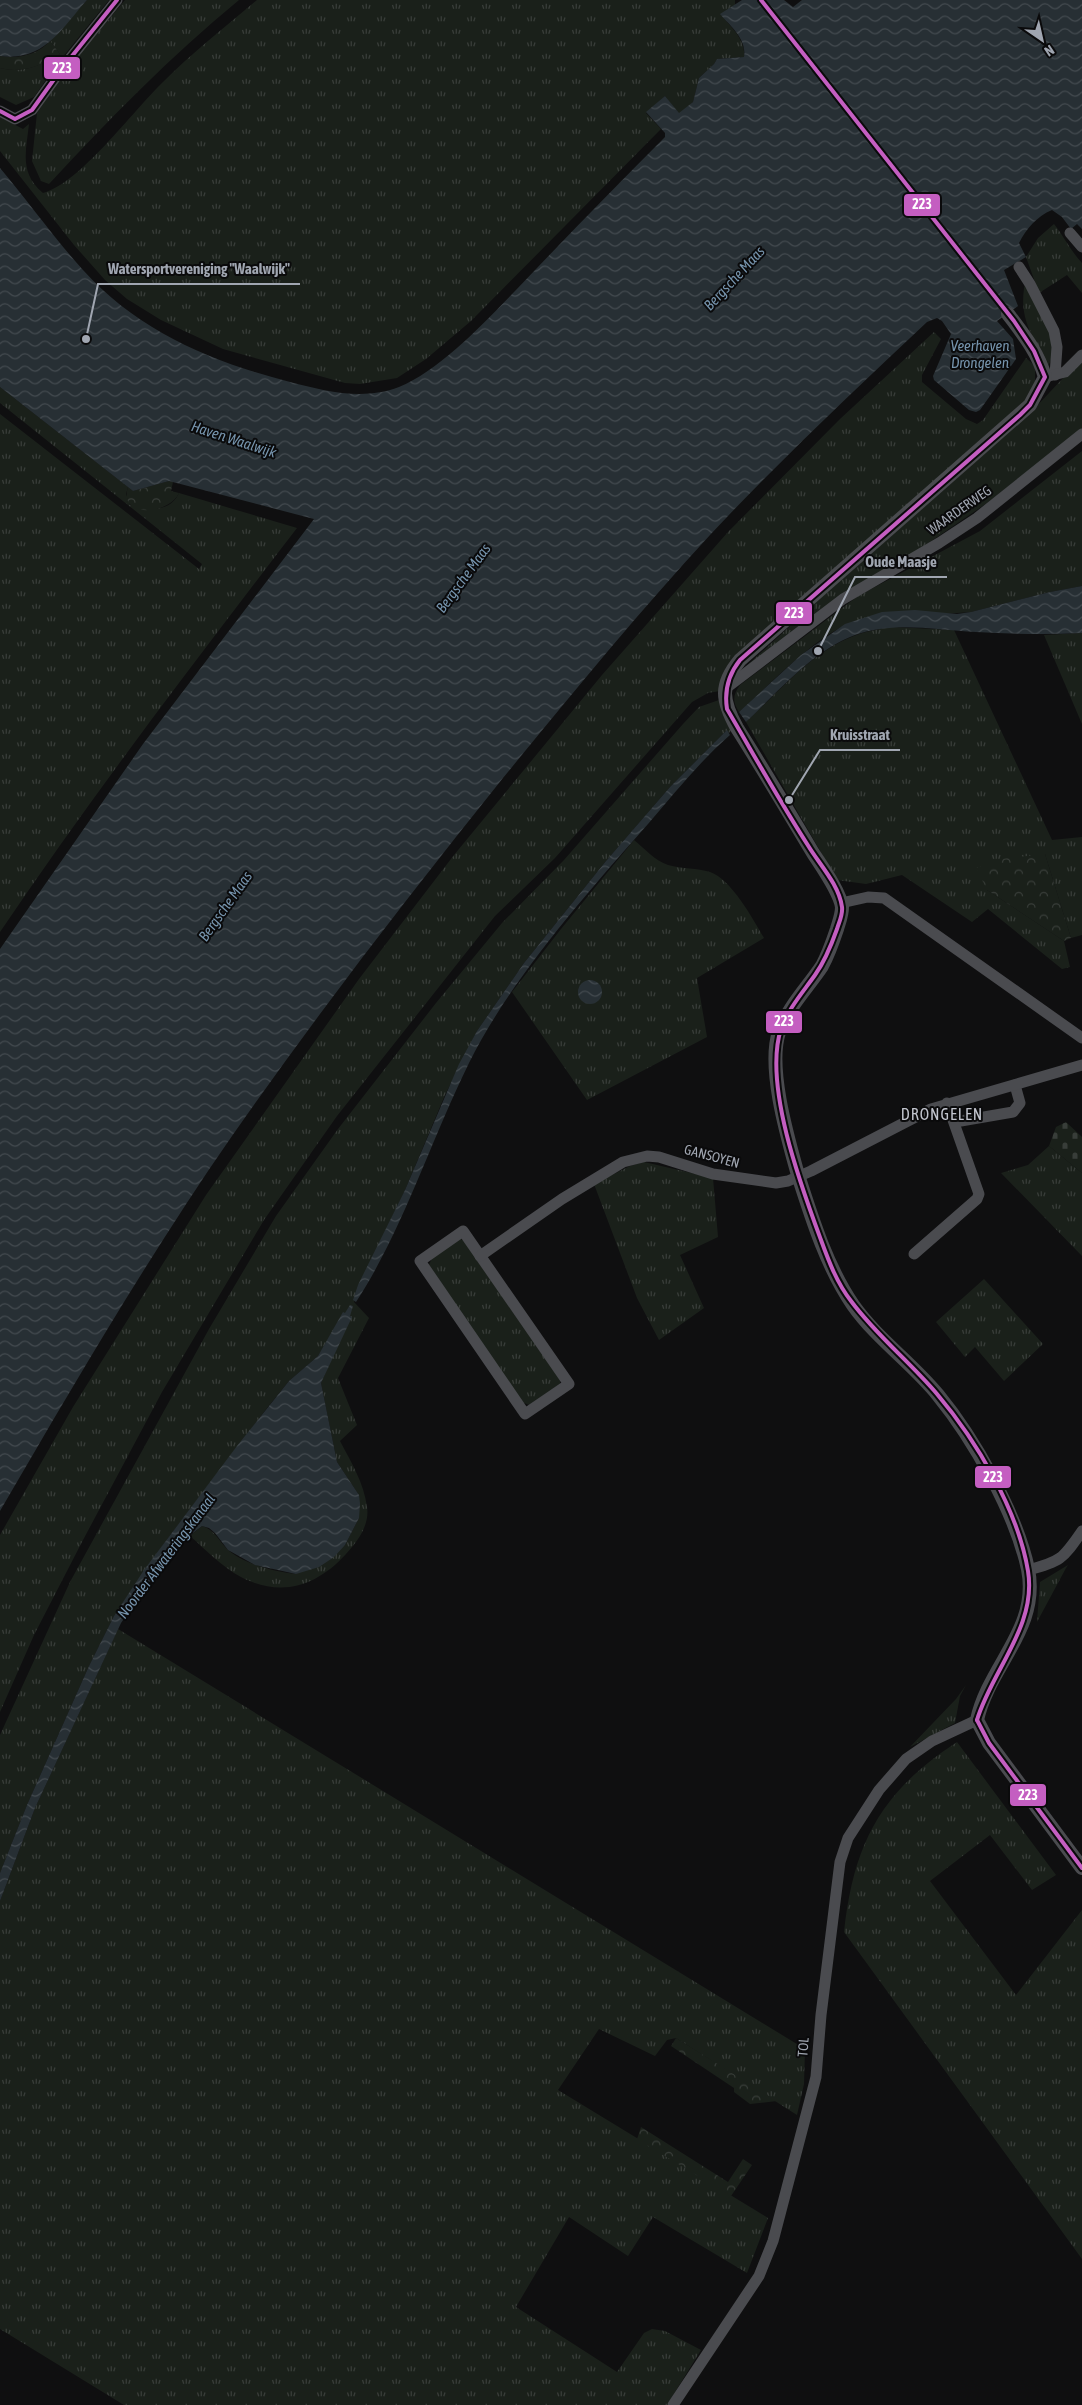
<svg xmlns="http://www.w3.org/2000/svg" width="1082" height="2405" font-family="'Asap Condensed',sans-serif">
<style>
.grass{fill:url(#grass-tufts)}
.forest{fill:url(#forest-crowns)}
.cemetery{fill:url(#cemetery-stones)}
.water{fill:url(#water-waves)}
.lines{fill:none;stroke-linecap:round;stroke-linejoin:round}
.ferry{stroke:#7694ad;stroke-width:1;stroke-dasharray:6 5;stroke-linecap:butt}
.minor{stroke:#4a4b4f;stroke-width:11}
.tertiary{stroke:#4a4b4f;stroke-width:14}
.bus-1-casing{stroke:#0a0a0b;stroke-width:8}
.bus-1{stroke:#c45ec1;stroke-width:4}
.labels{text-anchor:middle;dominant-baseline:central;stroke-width:4;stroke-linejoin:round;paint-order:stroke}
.street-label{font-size:14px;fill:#a0a6b1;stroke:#0a0a0b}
.water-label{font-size:15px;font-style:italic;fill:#7694ad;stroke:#0a0a0b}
.quarter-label{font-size:16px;letter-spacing:1px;fill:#c1c4cd;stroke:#0a0a0b}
.leader{fill:none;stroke:#a0a6b1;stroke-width:2}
.callout-dot{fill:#a0a6b1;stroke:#0a0a0b;stroke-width:2}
.callout-label{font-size:15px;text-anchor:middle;font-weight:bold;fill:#a0a6b1;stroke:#0a0a0b;stroke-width:4;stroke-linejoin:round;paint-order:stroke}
.line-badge{stroke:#0a0a0b;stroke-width:2}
.badge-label{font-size:14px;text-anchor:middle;font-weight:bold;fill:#fff}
</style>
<defs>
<pattern id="grass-tufts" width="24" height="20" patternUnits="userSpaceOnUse" patternTransform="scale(1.25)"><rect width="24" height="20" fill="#1a201a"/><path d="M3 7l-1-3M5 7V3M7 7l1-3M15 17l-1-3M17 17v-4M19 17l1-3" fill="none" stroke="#383d39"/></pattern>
<pattern id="forest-crowns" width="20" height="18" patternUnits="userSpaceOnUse" patternTransform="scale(1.25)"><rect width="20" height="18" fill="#1a201a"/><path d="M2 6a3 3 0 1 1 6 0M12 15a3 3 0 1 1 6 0" fill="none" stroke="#383d39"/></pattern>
<pattern id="cemetery-stones" width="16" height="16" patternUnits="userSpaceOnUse" patternTransform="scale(1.25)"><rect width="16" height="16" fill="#1a201a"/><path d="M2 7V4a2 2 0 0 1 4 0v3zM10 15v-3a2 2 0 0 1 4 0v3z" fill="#383d39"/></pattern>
<pattern id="water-waves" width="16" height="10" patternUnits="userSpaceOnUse" patternTransform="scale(1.25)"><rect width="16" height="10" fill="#272f34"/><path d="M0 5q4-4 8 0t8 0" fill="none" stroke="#434a4f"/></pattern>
</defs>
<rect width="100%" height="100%" fill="#0f0f10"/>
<g class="grass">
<path d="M87,0H109L57,64L34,97L16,105L0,97V68C23,74 41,65 60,54L50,41Z"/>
<path d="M125,0H239C170,57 110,118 49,184L41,181L32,161L37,113L64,73Z"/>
<path d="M257,0H735V5L721,15C731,27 746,40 744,57L717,59L714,64L699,78L693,102L679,114L665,96L646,113L661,129L659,131L471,321L426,359L397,378L360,384L345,383L223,349L161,320L127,299L105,280L74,245L0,151V117L23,129L29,124C26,151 19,173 43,193C79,184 133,111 162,83C192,53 225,27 257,0Z"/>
<path d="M1054,224C1065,238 1070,250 1082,263V293L1067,275L1039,293L1026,257L1038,238Z"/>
<path d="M1025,283C1036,304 1064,344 1048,366C1032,335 1018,318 1025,283Z"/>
<path d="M934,332L941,339L922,375V382L966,419L977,424L983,420L1026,358L1035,366V382L1031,395L767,632L720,691L708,693L692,702L555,858L495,916L337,1116L264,1220L162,1392L83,1540L34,1635L0,1712V1535L73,1407L206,1195L359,979L454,855L602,675L728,532L840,419Z"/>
<path d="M1082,360V429L987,503L741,671L816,602L1022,421C1043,401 1060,379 1082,360Z"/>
<path d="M0,387L128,487L126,494L130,505C149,509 169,514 179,493L297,528C195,661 94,793 0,932V414L199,569L202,564L0,403Z"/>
<path d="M1082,451V586L1050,592L971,612L859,620C819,631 771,684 739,712C732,701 733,695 740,685L858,596L980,531Z"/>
<path d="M892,627L954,630L1052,840L1082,837V935L1071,938L1045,854L987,890L1064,941L1070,967L1062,969L988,909L972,922L902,875L866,884L837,880L746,722C779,692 811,652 854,636C866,631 880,629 892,627Z"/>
<path d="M1082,633V724L1044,635Z"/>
<path d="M719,700L734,727L729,733L726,731L670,787L606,861L524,963L477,1031L445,1095L405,1190L359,1286L354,1302L369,1318L338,1378L357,1425L340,1441C351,1462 364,1483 367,1507C370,1525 357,1542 346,1554C317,1586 281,1598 241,1577C222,1567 206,1550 190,1536L202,1526C215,1530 218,1540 227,1549C243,1564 276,1572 296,1574L345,1545L359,1518V1495L337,1462L321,1383L350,1317L345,1313L318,1356L289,1381L267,1408L168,1538L114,1616L89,1666L27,1805L0,1873V1735L70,1582L209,1329L276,1216L338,1129L436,1003L502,923L564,860L683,724L699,707Z"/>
<path d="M634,840C644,848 655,861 668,865C682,869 697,868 710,872C731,879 753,919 764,938L697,978L707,1037L587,1100L512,992L561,929Z"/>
<path d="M1049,1146L1082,1173V1256L1001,1173L1028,1165Z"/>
<path d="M644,1162L713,1178L718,1237L680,1255L704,1308L659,1340L637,1298L594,1184L630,1166Z"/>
<path d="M460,1239L463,1240L560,1380V1384L529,1405L522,1402L429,1265L432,1258Z"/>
<path d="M984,1279L1043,1344L1004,1381L975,1347L965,1357L936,1322Z"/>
<path d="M1068,1565L1066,1568L1037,1622L1040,1582Z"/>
<path d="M118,1629L805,2049L804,2084L797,2115L676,2038L667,2040L655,2056L599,2029L558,2090L768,2218L747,2273L653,2217L628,2256L569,2217L516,2307L617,2372L644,2333L652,2329L665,2331L701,2350L667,2405H124L0,2329V1901L35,1808Z"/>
<path d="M966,1685L960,1696L955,1723L910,1747L956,1699Z"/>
<path d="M957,1742L1056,1875L1032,1890L990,1835L930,1881L1016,1995L1082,1910V2259L844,1932C854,1842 881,1792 957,1742Z"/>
</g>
<g class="forest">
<path d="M50,41L60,54C42,65 23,74 0,68V56C19,59 37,55 50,41Z"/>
<path d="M169,481L173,482L171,491L179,493C169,515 118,519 128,487L133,491Z"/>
<path d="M1045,854L1071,938L1064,941L987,890L976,868L1000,859Z"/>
<path d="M676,2038L777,2101L750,2104L734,2092V2088L671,2046Z"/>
<path d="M641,2127L728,2182L743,2159L752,2165L731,2196L637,2139Z"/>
</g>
<path class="cemetery" d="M1066,1122L1082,1137V1173L1049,1146L1056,1127Z"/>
<g class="water">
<path d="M0,0H87C61,29 44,62 0,56Z"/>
<path d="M742,0H784L793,7L802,0H1082V229L1077,224L1071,229L1062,217L1052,210C1037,216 1026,229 1019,243L1026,257L1004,270L1018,306L997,321L1013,339L1016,359L980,410L976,412L969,410L934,380L933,376L951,334L942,321L937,318L927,322C854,391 779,461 710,535C638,613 570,696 503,778C409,895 318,1013 232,1136C148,1257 74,1384 0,1511V949L143,744L314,519L169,481L133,491L0,387V168C28,201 54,238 83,270C138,331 212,362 290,382C325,391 363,401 399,387C446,368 501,305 537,268C579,224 622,180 665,137V133L646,112L665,96L679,113L693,102L699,78L714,64L717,59L744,57C747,39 731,27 720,14Z"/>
<path d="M1082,586V633C1046,635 1011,634 976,632C936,630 894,621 855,635C812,651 778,692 746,722L739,712L801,655L845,624L882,612L915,610L957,614L971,612L1050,592Z"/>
<path d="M727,730L730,735C700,761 674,794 648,824C586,894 510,980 469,1063C430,1142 403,1230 356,1302L353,1300L358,1285L405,1190L459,1064L477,1031L524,963L606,861L670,787Z"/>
<circle cx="590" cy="992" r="12"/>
<path d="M350,1305L353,1306L350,1316L352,1317L321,1383L337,1462L359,1495L360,1504L359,1518L345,1545L334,1557L319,1567L296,1574L255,1565L228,1550L215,1533L209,1528L202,1526L193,1533L149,1582L121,1623L35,1808L0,1901V1873L27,1805L89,1666L114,1616L144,1570L237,1446L289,1381L318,1356L343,1312L345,1313Z"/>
</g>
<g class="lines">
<path class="ferry" d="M761,0L1005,310"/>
<g class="minor">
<path d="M0,111L15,119L32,110L60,71L117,0"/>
<path d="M1070,233L1082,247"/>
<path d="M1019,267L1030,284L1054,331L1057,347L1055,375"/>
<path d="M1049,376L1065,372L1082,355"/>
<path d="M725,689L843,599L939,543L977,518L1082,434"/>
<path d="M841,903L868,897L884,898L1082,1038"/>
<path d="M955,1122L1013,1112L1020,1103L1015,1085"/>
<path d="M463,1231L569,1384L525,1414L420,1261Z"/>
<path d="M914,1254L977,1199L979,1194L947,1103"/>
<path d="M480,1256L562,1199L623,1162L647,1156L659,1157L713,1174L776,1183L788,1181L811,1171L931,1109L1082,1065"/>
<path d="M1028,1570C1060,1562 1063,1559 1082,1531"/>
<path d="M673,2405L759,2276L773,2241L816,2077L821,2015L840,1862L848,1838L879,1790L906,1759L932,1741L977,1720"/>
</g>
<path class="tertiary" d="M1008,314C1023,334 1038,352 1045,377L1030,405L740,660C719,685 722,701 737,728C763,769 788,811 813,853C822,867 840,892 842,907C842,915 839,922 837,929C833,941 828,955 822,966C808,987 788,1007 779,1032C767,1068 788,1139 798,1175C812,1219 827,1267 853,1305C877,1339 912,1363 938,1395C974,1439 1016,1513 1028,1569C1040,1629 989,1665 977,1720L989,1743L1082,1868"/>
<defs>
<g id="bus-1">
<path d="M761,0L1014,321L1034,351L1045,377L1030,405L1020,415L740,660C728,675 724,690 727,709C754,755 780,802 809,847C820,865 839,885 842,907C843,915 839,922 837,929C831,946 825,961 815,975C803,992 788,1009 781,1029C763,1084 801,1186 821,1240C829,1262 837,1283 851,1301C876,1335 910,1362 937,1394C976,1440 1018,1510 1028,1571C1037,1626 992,1670 977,1720"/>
<path d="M0,111L15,119L32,110L60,71L117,0"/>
<path d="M977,1720L989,1743L1082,1868"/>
</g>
</defs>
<use href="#bus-1" class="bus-1-casing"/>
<use href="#bus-1" class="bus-1"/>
</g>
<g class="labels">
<g class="street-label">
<text transform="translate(959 510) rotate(-35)">WAARDERWEG</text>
<text transform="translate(712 1156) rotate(15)">GANSOYEN</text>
<text transform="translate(803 2047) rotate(-85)">TOL</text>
</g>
<g class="water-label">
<text transform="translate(734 278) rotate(-47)">Bergsche Maas</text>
<text x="980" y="345">Veerhaven<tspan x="980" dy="17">Drongelen</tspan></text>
<text transform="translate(234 439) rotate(18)">Haven Waalwijk</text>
<text transform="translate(463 578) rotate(-54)">Bergsche Maas</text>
<text transform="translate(225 906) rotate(-55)">Bergsche Maas</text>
<text transform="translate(166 1556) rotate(-53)">Noorder Afwateringskanaal</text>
</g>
<g class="quarter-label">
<text x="942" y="1114">DRONGELEN</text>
</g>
</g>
<path class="leader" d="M86 339L98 284H300M818 651L855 577H947M789 800L820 750H900"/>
<g class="callout-dot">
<circle cx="86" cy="339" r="5"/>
<circle cx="818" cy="651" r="5"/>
<circle cx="789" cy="800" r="5"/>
</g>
<g class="callout-label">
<text x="199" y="274">Watersportvereniging "Waalwijk"</text>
<text x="901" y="567">Oude Maasje</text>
<text x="860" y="740">Kruisstraat</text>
</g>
<g class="line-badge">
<rect x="43" y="56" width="38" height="24" rx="5" fill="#c45ec1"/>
<rect x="903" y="193" width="38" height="24" rx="5" fill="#c45ec1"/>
<rect x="775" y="601" width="38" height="24" rx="5" fill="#c45ec1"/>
<rect x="765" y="1010" width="38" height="24" rx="5" fill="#c45ec1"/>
<rect x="974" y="1465" width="38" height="24" rx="5" fill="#c45ec1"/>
<rect x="1009" y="1783" width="38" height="24" rx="5" fill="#c45ec1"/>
</g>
<g class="badge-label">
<text x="62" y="73">223</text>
<text x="922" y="209">223</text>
<text x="794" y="618">223</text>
<text x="784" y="1026">223</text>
<text x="993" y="1482">223</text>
<text x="1028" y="1800">223</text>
</g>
<g transform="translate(1042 40) rotate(146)" stroke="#0a0a0b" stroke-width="4" paint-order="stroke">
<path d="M0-4L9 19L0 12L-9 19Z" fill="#a0a6b1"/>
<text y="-8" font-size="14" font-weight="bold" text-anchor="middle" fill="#a0a6b1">N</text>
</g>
</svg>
